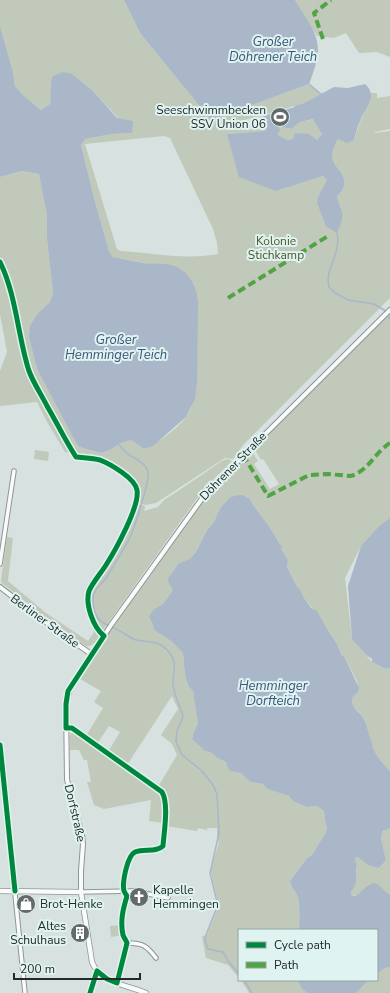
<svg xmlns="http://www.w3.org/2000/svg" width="390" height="993" font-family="'Nunito Sans',sans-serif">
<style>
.green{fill:#c0c9ba;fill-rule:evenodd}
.water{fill:#a9b7c8;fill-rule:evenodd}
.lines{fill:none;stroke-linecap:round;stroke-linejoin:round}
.stream{stroke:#a9b7c8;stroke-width:1.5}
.minor-casing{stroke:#8e9695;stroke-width:5.5}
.tertiary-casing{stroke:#8e9695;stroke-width:6}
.secondary-casing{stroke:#8e9695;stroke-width:6}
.minor{stroke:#f9fbfa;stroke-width:3.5}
.tertiary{stroke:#f9fbfa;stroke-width:4}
.secondary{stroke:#f9fbfa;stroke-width:4.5}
.quiet{stroke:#50a443;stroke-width:4;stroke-dasharray:8 4;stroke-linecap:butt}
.cycleway-casing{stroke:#dff3f1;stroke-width:8}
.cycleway{stroke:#00873e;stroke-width:5}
.labels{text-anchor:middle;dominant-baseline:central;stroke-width:4;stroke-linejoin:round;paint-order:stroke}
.poi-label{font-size:12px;fill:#232b2a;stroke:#dff3f1;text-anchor:end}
.park-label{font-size:12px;fill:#4d5829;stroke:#dff3f1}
.street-label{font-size:12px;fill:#232b2a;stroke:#dff3f1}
.water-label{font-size:13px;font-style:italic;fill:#3b547a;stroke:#dff3f1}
</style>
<rect width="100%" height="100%" fill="#d7e2e0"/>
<g class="green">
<path d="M0,0H124L140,33L211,120L309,84L321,94L304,103L264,115L263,113L261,114L265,128L266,127L265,131L227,134L276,191L323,176L328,180L318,197L342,209L337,197C339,194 343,190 344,186C348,166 321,168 338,139L354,140L360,122L370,102L371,93H377V98L390,96V129L375,132V133L390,131V298L244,444L233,459L225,458L156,503L145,505L137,502L140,491L135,482L128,472L106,459L65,452L46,420L37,402L0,406V371L7,352L0,314V177L22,171L39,174L47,216V239L53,293L50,302L38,313L29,338L37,369L79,447L101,453L110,450L119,444L131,440L144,449C157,444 178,428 186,417C193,407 195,396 197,384L194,284C177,263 168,266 144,263C134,261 123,259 113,257L109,251L95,202L81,145L85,139L112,134L132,133L93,91L74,76L50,83L51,96L50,104L41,110L23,95L15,86L13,72L0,26ZM260,116L262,128L246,130L244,120ZM164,136L170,138L213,229L217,243L218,254C186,260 153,253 120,251L117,249L85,144Z"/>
<path d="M295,0H390V57L377,52L359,53L346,33L334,38L317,36Z"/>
<path d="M314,119L322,134L317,140L293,139L287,140L277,135L279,126L291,129L300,122Z"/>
<path d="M390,314V518L380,525L361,546L345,578L352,639L372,662L386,669L390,668V771C384,765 376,756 373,748C370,743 374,747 372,742C369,735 367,726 364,719C360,710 351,709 352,698L358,692L357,681L345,658L341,654L337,644L329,631L303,596L300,589L297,587L287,567L288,560L282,552L280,543L253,505L250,499L243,495L230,497L220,508L214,522L207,530L196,552L190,559L179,563L169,584L173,590L163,604L154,609L152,622L154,630L171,641L183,653L185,675L188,685L194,693V699L198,723L193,734L192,739L205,751L212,753L217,758L226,762L233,770L237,773L242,774L250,782L263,784L267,789L289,796L293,801L307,807L317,806L324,811L325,821L327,827L326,832L312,855L307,858L290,881C291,889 296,890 298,898C300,904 301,923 299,930H239V978L228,965L206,958L202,936L207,935L218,907V902L211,873V868L219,842L217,841V828H207V830L198,828L197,831L166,826C166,811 171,797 158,787L177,755L172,744L161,735L178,709L172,696L127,765L108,752L120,732L109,726L97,744L86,736L103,708L94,702L101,691L80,679L119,617L203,500L213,488L251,450L258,461L254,464L270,489L279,484L263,459L261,460L254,448Z"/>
<path d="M35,450L49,452L48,461L34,459Z"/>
<path d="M227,459L232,461L203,490L103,630C93,622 88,603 92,591C94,584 102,577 105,570C117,549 127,526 137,504L145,506L144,511L158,507L164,500L184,487L222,461Z"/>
<path d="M7,537L13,538L8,581L46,613L88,641L94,632L87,608L86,597H88L91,614L100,634C98,640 93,647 86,646L47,619L2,583L1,581Z"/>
<path d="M73,731L160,792L163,798V823L149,821L151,800L104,809L94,805L87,782H91L87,760H84L79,750H70V735Z"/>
<path d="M390,828V894L369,885L357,895L352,896L351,892C359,881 355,876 357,864L355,861L356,857H358C365,862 370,866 379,868L386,862L381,838C382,832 384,829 390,828Z"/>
<path d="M122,925L123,935L111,937L110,926Z"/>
<path d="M390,967V993H356L367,980H377V974L385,968Z"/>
<path d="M241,980H298L301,988L307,993H249Z"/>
</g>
<g class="water">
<path d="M124,0H295C317,36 326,41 309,84L211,120L140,33Z"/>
<path d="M0,26L13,72L15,86L23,95L41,110L50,104C52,93 48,86 53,76L63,72L72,74L93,91L117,118L133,121L132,133L112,134L85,139L81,145L95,202L109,251L113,257C123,259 133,261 143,263C152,264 163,263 171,265C189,270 197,286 198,303L197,384L195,399L186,417L153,446L144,449L131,440L119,444L110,450L101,453L79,447L72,435L37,369L29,338L30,326L38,313L50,302L53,293L47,239V216L39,174L22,171L0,177Z"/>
<path d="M365,84C379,96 365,109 360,121C357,127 356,134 354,140L347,143L338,139C321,168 348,166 344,186C343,190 339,194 337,197C344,215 344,216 337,233L326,226L317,203L318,197L327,180L323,176L276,191L239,177L227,134L265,131L266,127L263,116L295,107L294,106L304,103L334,87L348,88ZM313,119L322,134L317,140L309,134L295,133L293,139L287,140L278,135V132L280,131L279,126L291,129L300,122Z"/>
<path d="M239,495H243L250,499L253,505L268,525L282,547L281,549L288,560L287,567L297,587L300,589L303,596L311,608L317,611L326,627L337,644L341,654L345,658L359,688L358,692L352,698C351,709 360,711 364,719C367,726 369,735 372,742C374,747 371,744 373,748C376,756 384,765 390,771V828L383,831L381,838L386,861L379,868C366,865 368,865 358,857H356L355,861L357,864C354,877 360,880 351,892L352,896H355C361,893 370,880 377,884C382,887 384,892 390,894V967L385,968L377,974V930H299C300,924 300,904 298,898C296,890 291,889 290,881L307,858L312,855L326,832L327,827L325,821L324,811L317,806L307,807L293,801L289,796L267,789L263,784L250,782L242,774L229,770L226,762L217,758L212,753L205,751L195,742L192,739L193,734L198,723L194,699V693L188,685L185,675L183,653L171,641L154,630L152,622L149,617L154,609L163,604L173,590L169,584L168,579L179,563L190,559L196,552L207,530L214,522L220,508L230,497Z"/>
<path d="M390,518V668L386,669L372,662V659L366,655L352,639L348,586L361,546L380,525Z"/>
<path d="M298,980H368L356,993H307L301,988Z"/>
</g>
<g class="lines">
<g class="stream">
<path d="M309,84L321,94"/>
<path d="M337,233L338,241L336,252L329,273L328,280L329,287L335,293L348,300L374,304L384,310L390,319"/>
<path d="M118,442C124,457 144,459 148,471C151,478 135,525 131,535C124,550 115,563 107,577C103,583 96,587 94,594C92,598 93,604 94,609C98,625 108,624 120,631C126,634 130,638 136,640C150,643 158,639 169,652C178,663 173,672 173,684C174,695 180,706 183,716L177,731L176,741L177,744L182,755L201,770L213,785L217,794L219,833L210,873L217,902V907L206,935L205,941L208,949L223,952L228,961L239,974"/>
<path d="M244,980L252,993"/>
</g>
<defs>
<g id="minor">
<path d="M0,564L14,471"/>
<path d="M0,745L25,993"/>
<path d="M124,891C125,876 125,853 142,850C149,849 155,850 162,848L163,846L164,825"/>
<path d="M81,892L134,891L168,898"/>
<path d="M117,983L127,943C143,943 147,946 156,958"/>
<path d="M90,993L97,971"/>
</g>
<g id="tertiary">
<path d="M0,587L43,620L91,654"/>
<path d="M81,892V871L83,844L82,835L70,794L67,779L66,704L70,688L111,625L206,493L390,310"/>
</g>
<path id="secondary" d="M0,891L81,892L92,962C100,983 127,985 146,993"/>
</defs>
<use href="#minor" class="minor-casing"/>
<use href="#tertiary" class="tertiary-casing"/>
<use href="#secondary" class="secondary-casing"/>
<use href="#minor" class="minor"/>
<use href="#tertiary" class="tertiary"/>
<use href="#secondary" class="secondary"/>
<g class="quiet">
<path d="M323,39L314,13L331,0"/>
<path d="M228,298L328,236"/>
<path d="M243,455L268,496L309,475L328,474L350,476C368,472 375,452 390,443"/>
</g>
<defs>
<g id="cycleway">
<path d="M0,262C16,294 18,337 29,371C34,384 41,394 47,406C57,423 65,440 76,457C84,458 92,458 100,460C110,464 135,478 137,490C140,506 115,551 106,565C101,573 93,582 89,591C85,604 93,627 104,636L68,691L66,704V728H72L162,792C169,804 164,832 163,846C156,853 144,848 135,852C127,856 122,883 124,891C125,893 126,895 127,896C123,909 120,921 123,935C124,938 126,940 127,943L117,983L107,979L97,971L90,993"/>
<path d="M0,745L15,891"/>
</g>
</defs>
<use href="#cycleway" class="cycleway-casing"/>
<use href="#cycleway" class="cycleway"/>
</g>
<defs>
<symbol id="stadium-disc" viewBox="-11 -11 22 22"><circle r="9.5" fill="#626b6a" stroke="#dff3f1"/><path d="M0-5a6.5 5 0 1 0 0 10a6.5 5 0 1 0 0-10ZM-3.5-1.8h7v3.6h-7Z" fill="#fff"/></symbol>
<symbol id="church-disc" viewBox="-11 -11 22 22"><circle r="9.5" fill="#626b6a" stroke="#dff3f1"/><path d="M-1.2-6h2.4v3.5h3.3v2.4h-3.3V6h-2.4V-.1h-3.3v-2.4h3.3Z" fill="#fff"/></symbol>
<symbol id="shop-disc" viewBox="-11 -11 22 22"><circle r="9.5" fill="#626b6a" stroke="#dff3f1"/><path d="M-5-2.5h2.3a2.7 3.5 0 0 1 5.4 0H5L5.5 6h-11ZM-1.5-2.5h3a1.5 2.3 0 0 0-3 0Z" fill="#fff"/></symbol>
<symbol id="building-disc" viewBox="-11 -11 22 22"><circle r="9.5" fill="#626b6a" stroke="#dff3f1"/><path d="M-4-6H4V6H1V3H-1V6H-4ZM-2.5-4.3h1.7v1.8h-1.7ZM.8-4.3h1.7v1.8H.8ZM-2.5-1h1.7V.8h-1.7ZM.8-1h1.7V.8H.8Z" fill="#fff"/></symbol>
</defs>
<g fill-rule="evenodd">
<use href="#stadium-disc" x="269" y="106" width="22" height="22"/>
<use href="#church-disc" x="128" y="886" width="22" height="22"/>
<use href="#shop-disc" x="15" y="893" width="22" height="22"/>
<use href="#building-disc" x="69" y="922" width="22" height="22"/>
</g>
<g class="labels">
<g class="poi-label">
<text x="266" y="110">Seeschwimmbecken<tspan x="266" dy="14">SSV Union 06</tspan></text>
<text x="153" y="890" text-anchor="start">Kapelle<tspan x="153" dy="14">Hemmingen</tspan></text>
<text x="40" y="904" text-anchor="start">Brot-Henke</text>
<text x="66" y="926">Altes<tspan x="66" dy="14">Schulhaus</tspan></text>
</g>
<g class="park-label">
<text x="276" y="241">Kolonie<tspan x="276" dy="14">Stichkamp</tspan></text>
</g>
<g class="street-label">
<text transform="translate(233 466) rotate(-46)">Döhrener Straße</text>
<text transform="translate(45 621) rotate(36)">Berliner Straße</text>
<text transform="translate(75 813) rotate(77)">Dorfstraße</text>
</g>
<g class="water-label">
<text x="273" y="42">Großer<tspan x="273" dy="15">Döhrener Teich</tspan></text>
<text x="116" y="340">Großer<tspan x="116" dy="15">Hemminger Teich</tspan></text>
<text x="273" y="686">Hemminger<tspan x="273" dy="15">Dorfteich</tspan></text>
</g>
</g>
<rect x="238" y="929" width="140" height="52" fill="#dff3f1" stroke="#94a3a1"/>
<rect x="246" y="942" width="20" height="6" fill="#00873e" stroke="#94a3a1"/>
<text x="274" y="949" font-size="12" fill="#232b2a">Cycle path</text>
<rect x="246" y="962" width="20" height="6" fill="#50a443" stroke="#94a3a1"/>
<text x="274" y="969" font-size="12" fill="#232b2a">Path</text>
<path d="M14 973v6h126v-6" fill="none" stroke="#232b2a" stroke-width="2"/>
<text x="20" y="973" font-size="12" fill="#232b2a" stroke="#dff3f1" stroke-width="3" paint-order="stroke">200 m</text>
</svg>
